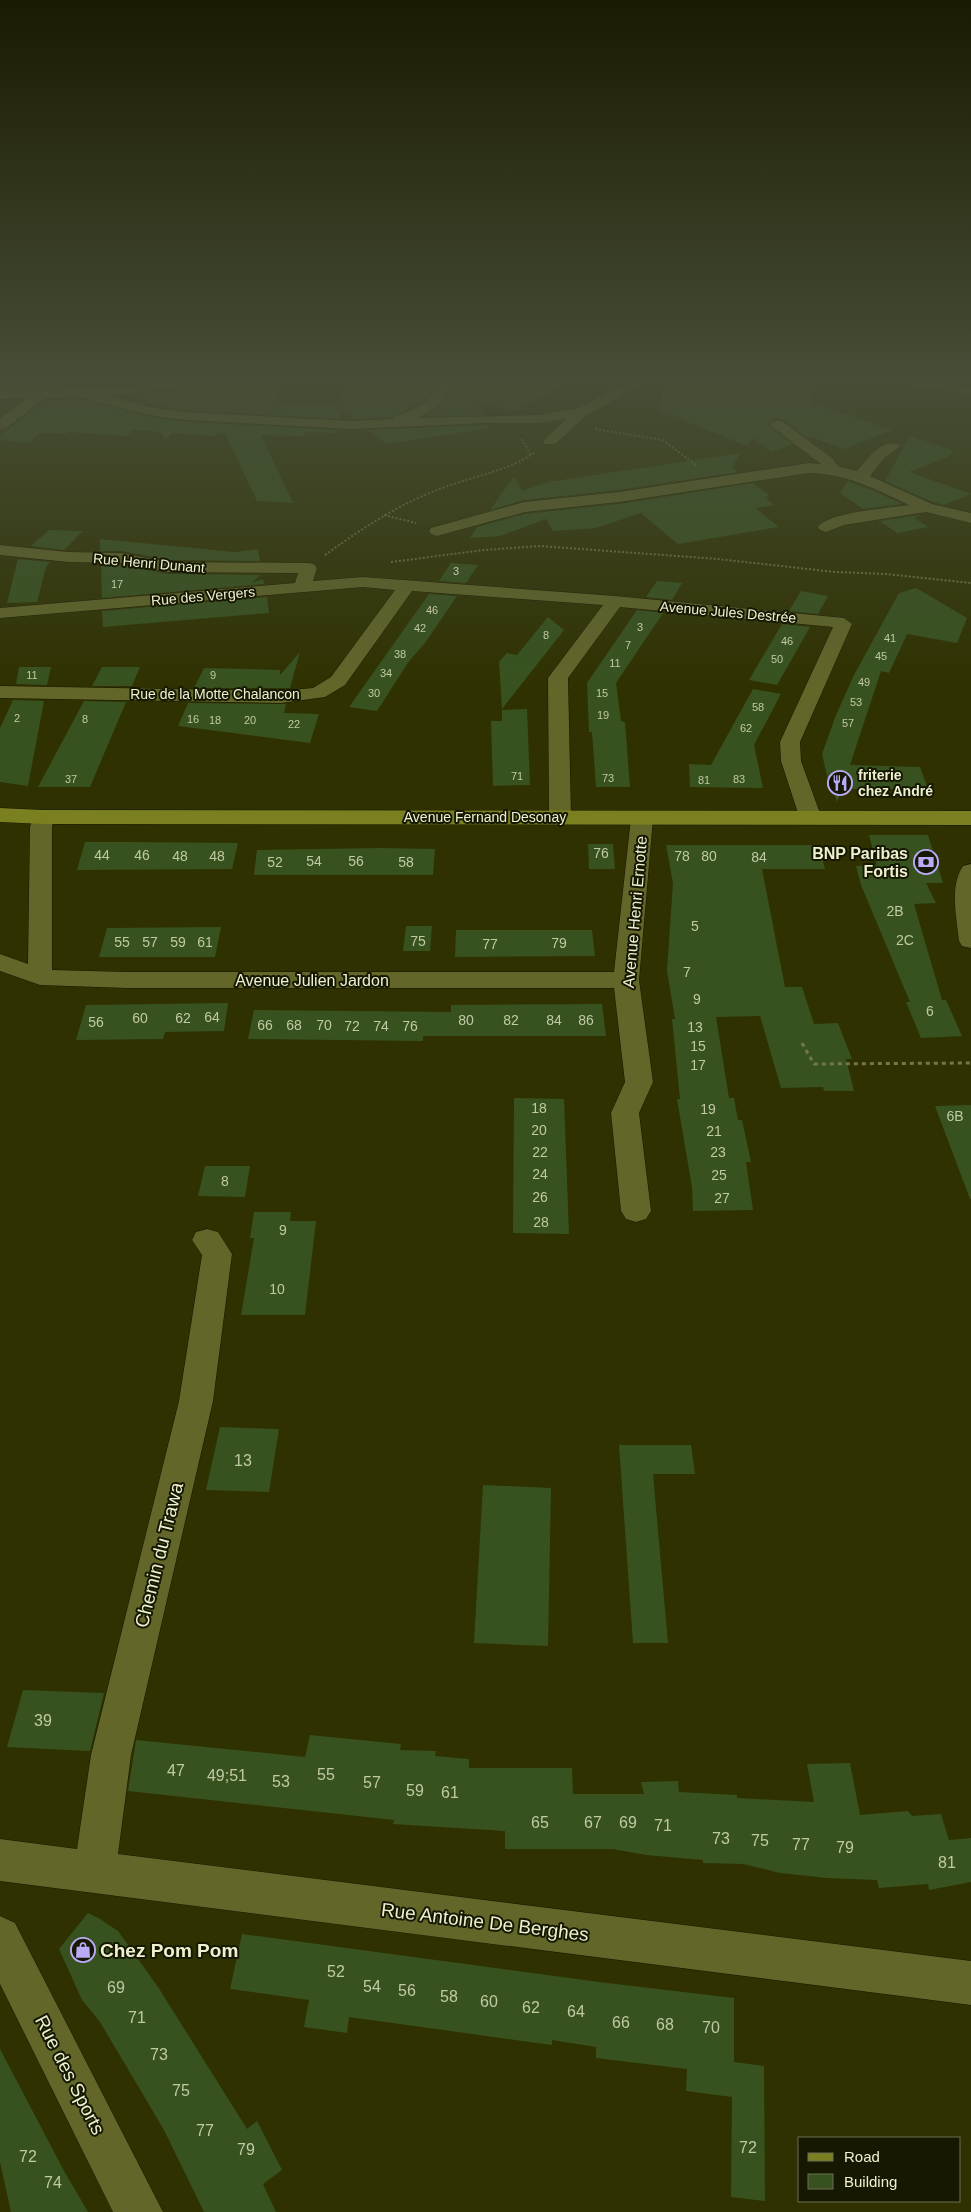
<svg xmlns="http://www.w3.org/2000/svg" width="971" height="2212" font-family="Arial,sans-serif">
<style>
.building{fill:#37521f}
.lines{fill:none;stroke-linecap:round;stroke-linejoin:round}
.minor-casing{stroke:#171800;stroke-width:1}
.major-casing{stroke:#171800;stroke-width:1}
.path-far1{stroke:#74764c;stroke-width:2;stroke-dasharray:2 2;stroke-linecap:butt}
.path{stroke:#74764c;stroke-width:3;stroke-dasharray:4 4;stroke-linecap:butt}
.minor{fill:#636629;fill-rule:evenodd}
.major{fill:#7a7f1f;fill-rule:evenodd}
.labels{text-anchor:middle;dominant-baseline:central;stroke-width:4;stroke-linejoin:round;paint-order:stroke}
.far-number-label{font-size:11px;fill:#c0c9a4}
.far-street-label{font-size:14px;fill:#edf1d1;stroke:#161801}
.far-poi-label{font-size:14px;font-weight:bold;fill:#edf1d1;stroke:#161801;text-anchor:start}
.number-label{font-size:14px;fill:#c0c9a4}
.poi-label{font-size:16px;font-weight:bold;fill:#edf1d1;stroke:#161801;text-anchor:end}
.street-label{font-size:16px;fill:#edf1d1;stroke:#161801}
.near-number-label{font-size:16px;fill:#c0c9a4}
.near-street-label{font-size:19px;fill:#edf1d1;stroke:#161801}
.near-poi-label{font-size:19px;font-weight:bold;fill:#edf1d1;stroke:#161801;text-anchor:start}
</style>
<rect width="100%" height="100%" fill="#2f3100"/>
<g class="building">
<path d="M231,378H283L276,403L335,406L355,378L381,380L384,378H450L440,384L425,400L392,417L353,419L342,411L340,419L186,410L148,404L143,394L222,384Z"/>
<path d="M475,378H575L516,411L477,402L483,415L425,416L437,408L452,392Z"/>
<path d="M663,378H817L811,403L893,430L844,449L811,437L808,438L783,419L776,418L769,422L768,425L792,444L772,452L752,438L747,446L661,411Z"/>
<path d="M12,381H67L64,388L11,389Z"/>
<path d="M78,399L155,418L186,422L337,430L336,433L305,432L304,436L261,435L293,503L257,501L225,433H218L217,436L172,433L165,440L161,432L133,430L127,436L68,432L65,434L40,433L29,443L0,440V435L46,400Z"/>
<path d="M488,425L490,428L387,444L368,430Z"/>
<path d="M910,436L955,451L949,454L952,455L909,472L971,494L944,505L933,502L885,481Z"/>
<path d="M741,453L732,467L738,472L619,490L524,500L490,510L514,476L522,491L548,482Z"/>
<path d="M848,481L872,490L902,504L863,509L840,493Z"/>
<path d="M753,483L770,496L764,497L775,505L755,508L779,527L678,544L641,513L596,528L553,531L546,519L500,536L470,538L477,527L525,514L619,504Z"/>
<path d="M921,515L914,518L929,527L897,533L880,521Z"/>
<path d="M49,530L83,531L64,550L31,546Z"/>
<path d="M100,539L235,552L258,549L260,561L169,560L121,551H100Z"/>
<path d="M18,559L50,562L46,567L37,602L7,603Z"/>
<path d="M451,563L478,565L466,583L439,581Z"/>
<path d="M101,564L121,565L169,574L261,575L251,583L263,579L264,584L102,598Z"/>
<path d="M657,581L682,583L672,600L646,597Z"/>
<path d="M916,588L967,618L957,643L907,634L889,673L881,671L850,765L920,767L928,789H842L837,802L833,789H830L822,754L836,715L854,675L899,593Z"/>
<path d="M801,591L828,596L818,614L789,611Z"/>
<path d="M429,594L457,596L425,643L409,661L377,711L349,707Z"/>
<path d="M267,597L269,613L103,627L102,611Z"/>
<path d="M637,610L663,613L616,683L621,721L625,722L630,787H596L592,732H589L587,683Z"/>
<path d="M548,617L564,630L502,709L499,662L507,653L517,655Z"/>
<path d="M782,624L810,627L777,685L749,680Z"/>
<path d="M300,652L290,688H194L204,668L280,670V675Z"/>
<path d="M19,667H51L47,685L16,684Z"/>
<path d="M102,667H140L132,686H92Z"/>
<path d="M753,689L781,694L754,745L763,788L690,787L689,764L711,765Z"/>
<path d="M13,700L44,701L28,786L0,782V728Z"/>
<path d="M84,701L126,702L90,787H38Z"/>
<path d="M188,703L286,704L284,713L319,714L310,743L178,726Z"/>
<path d="M527,709L530,785L493,786L491,721H502V710Z"/>
<path d="M869,835H928L943,883H926L936,903L914,904L942,1000H946L962,1036L921,1038L906,1002H910L861,885L856,866L877,865Z"/>
<path d="M85,842H128L238,843L232,869L77,870Z"/>
<path d="M588,844H613L615,869H589Z"/>
<path d="M666,845H819L825,869H762L785,987H802L814,1024L838,1023L852,1059H846L854,1091H824L823,1087L781,1088L760,1016L716,1017L729,1098H734L738,1120H742L751,1162H746L753,1210L693,1211L692,1187L677,1099H680L672,1019H675L667,971L673,883Z"/>
<path d="M381,848L435,849L433,875H254L257,850Z"/>
<path d="M406,926H432L430,951H403Z"/>
<path d="M221,927L215,957H99L107,928Z"/>
<path d="M456,930H592L595,956L455,957Z"/>
<path d="M228,1003L224,1031L165,1032L163,1039L76,1040L86,1005Z"/>
<path d="M602,1004L606,1036H423V1041L248,1039L254,1010L451,1012V1005Z"/>
<path d="M514,1098L564,1099L569,1234L513,1233Z"/>
<path d="M971,1105V1199H970L935,1106Z"/>
<path d="M205,1166H250L245,1197L198,1196Z"/>
<path d="M254,1212H291L290,1221H316L305,1315H241L254,1238H250Z"/>
<path d="M220,1427L279,1429L269,1492L206,1490Z"/>
<path d="M619,1445H691L695,1474H653L668,1643H633Z"/>
<path d="M483,1485L551,1488L548,1646L474,1643Z"/>
<path d="M23,1690L104,1693L90,1751L7,1747Z"/>
<path d="M310,1735L401,1744L400,1750L436,1751L435,1756L469,1759V1768H572L573,1794H644L641,1782L678,1781L679,1792L737,1795V1798L814,1802L807,1764L850,1763L860,1815L908,1811L912,1816L941,1814L949,1840L971,1838V1882L929,1890L928,1884L879,1888L877,1880L827,1878L780,1873L743,1864L703,1863V1860L646,1855L613,1849H505V1831L393,1824L394,1820L128,1791L136,1740L305,1757Z"/>
<path d="M88,1913L100,1919L118,1931L158,1987L247,2129L257,2121L282,2170L263,2184L276,2212H204L164,2130L100,2022L82,2000L59,1949Z"/>
<path d="M242,1934L599,1982L734,1998V2062L764,2066L765,2201L731,2197L732,2097L686,2091L687,2069L596,2058V2047L552,2040V2045L349,2017L347,2033L304,2027L309,2000L230,1989Z"/>
<path d="M0,2049L63,2169L88,2212H11L0,2162Z"/>
</g>
<g class="lines">
<defs>
<g id="minor">
<path d="M191,378H229L222,382L107,396L155,408L186,412L351,421L393,419L395,416L406,413L426,401L441,385L455,378H473L451,391L436,407L418,418L539,415L578,408L635,378H653L587,415L555,444H545L543,441L566,419L539,423H488L351,429L186,420L155,416L91,401L83,397L45,398L5,429L0,430V419L27,398L0,399V391L121,388Z"/>
<path d="M881,378H916L971,387V395L888,382Z"/>
<path d="M777,420L782,421L832,458L838,466L857,471C867,460 880,439 898,444L900,447L885,457L870,476L932,504L971,513V523L926,512L844,525L826,532L820,530L818,527C828,512 890,508 909,505C875,489 847,474 809,473L619,502L525,512L437,536L431,534L429,531L431,528L524,502L619,492L809,463L821,464L772,427L770,424Z"/>
<path d="M0,545L68,552L121,553L169,562L308,563L314,564L317,568L313,581L363,577L615,596L844,618L852,624L800,742L801,761L821,816L818,821L810,823L802,821L799,816L781,761L780,742L833,627L620,607L568,678L571,816L568,821L560,823L552,821L549,816L548,678L603,605L412,591L345,685L325,697L281,703L0,698V686L281,691L313,688L331,677L395,590L363,587L0,618V608L295,583L298,573L169,572L121,563L68,562L0,555Z"/>
<path d="M43,810L51,812L54,817L52,827V970L127,972H614L631,818L634,813L642,811L650,813L653,818L639,980L653,1082L639,1113L651,1211L646,1219L636,1222L626,1219L621,1211L611,1113L625,1082L614,988H127L40,985L0,971V954L28,964L30,827L35,812Z"/>
<path d="M971,864V948L962,946L959,941C957,918 949,886 963,866Z"/>
<path d="M207,1229L218,1232L232,1254L213,1401L131,1755L118,1854L971,1961V2005L0,1881V1839L77,1849L91,1755L179,1401L202,1255L192,1240L196,1232Z"/>
<path d="M0,1916L15,1923L163,2212H113L0,1984Z"/>
</g>
<path id="major" d="M0,808L43,810L971,811V825L43,824L0,822Z"/>
</defs>
<use href="#minor" class="minor-casing"/>
<use href="#major" class="major-casing"/>
<g class="path-far1">
<path d="M595,429L663,440L696,465"/>
<path d="M522,439L531,456"/>
<path d="M384,515L416,523"/>
<path d="M325,555C360,530 397,505 437,490C469,477 506,472 534,453"/>
<path d="M391,562L484,550L540,546L718,559L835,572L886,574L971,583"/>
</g>
<path class="path" d="M802,1043L814,1064L971,1063"/>
<use href="#minor" class="minor"/>
<use href="#major" class="major"/>
</g>
<linearGradient id="sky" x2="0" y2="1"><stop stop-color="#1a1b00"/><stop offset="0.55" stop-color="#474e37"/><stop offset="1" stop-color="#474e37" stop-opacity="0"/></linearGradient>
<rect width="971" height="688" fill="url(#sky)"/>
<defs>
<symbol id="restaurant-ring" viewBox="-11 -11 22 22"><circle r="9.5" fill="#161801" stroke="#b9abf7" stroke-width="1.5"/><path d="M-5-6h1v4h1v-4h1v4h1v-4h1v5L-1.5 .5V6h-2V.5L-5-1ZM5-6V6H3V1.5H1.5Q1.5-4 5-6Z" fill="#b9abf7"/></symbol>
<symbol id="bank-ring" viewBox="-11 -11 22 22"><circle r="9.5" fill="#161801" stroke="#b9abf7" stroke-width="1.5"/><path d="M-6-4H6V4H-6ZM0-2.3a2.3 2.3 0 1 0 0 4.6a2.3 2.3 0 1 0 0-4.6Z" fill="#b9abf7"/></symbol>
<symbol id="shop-ring" viewBox="-11 -11 22 22"><circle r="9.5" fill="#161801" stroke="#b9abf7" stroke-width="1.5"/><path d="M-5-2.5h2.3a2.7 3.5 0 0 1 5.4 0H5L5.5 6h-11ZM-1.5-2.5h3a1.5 2.3 0 0 0-3 0Z" fill="#b9abf7"/></symbol>
</defs>
<g fill-rule="evenodd">
<use href="#restaurant-ring" x="826" y="769" width="28" height="28"/>
<use href="#bank-ring" x="912" y="848" width="28" height="28"/>
<use href="#shop-ring" x="69" y="1936" width="28" height="28"/>
</g>
<g class="labels">
<g class="far-number-label">
<text x="456" y="571">3</text>
<text x="117" y="584">17</text>
<text x="432" y="610">46</text>
<text x="640" y="627">3</text>
<text x="420" y="628">42</text>
<text x="546" y="635">8</text>
<text x="890" y="638">41</text>
<text x="787" y="641">46</text>
<text x="628" y="645">7</text>
<text x="400" y="654">38</text>
<text x="881" y="656">45</text>
<text x="777" y="659">50</text>
<text x="615" y="663">11</text>
<text x="386" y="673">34</text>
<text x="32" y="675">11</text>
<text x="213" y="675">9</text>
<text x="864" y="682">49</text>
<text x="374" y="693">30</text>
<text x="602" y="693">15</text>
<text x="856" y="702">53</text>
<text x="758" y="707">58</text>
<text x="603" y="715">19</text>
<text x="17" y="718">2</text>
<text x="85" y="719">8</text>
<text x="193" y="719">16</text>
<text x="215" y="720">18</text>
<text x="250" y="720">20</text>
<text x="848" y="723">57</text>
<text x="294" y="724">22</text>
<text x="746" y="728">62</text>
<text x="517" y="776">71</text>
<text x="608" y="778">73</text>
<text x="71" y="779">37</text>
<text x="739" y="779">83</text>
<text x="704" y="780">81</text>
</g>
<g class="far-street-label">
<text transform="translate(149 563) rotate(5)">Rue Henri Dunant</text>
<text transform="translate(203 596) rotate(-5)">Rue des Vergers</text>
<text transform="translate(728 612) rotate(5)">Avenue Jules Destrée</text>
<text x="215" y="694">Rue de la Motte Chalancon</text>
<text x="485" y="817">Avenue Fernand Desonay</text>
</g>
<g class="far-poi-label">
<text x="858" y="775">friterie<tspan x="858" dy="16">chez André</tspan></text>
</g>
<g class="number-label">
<text x="601" y="853">76</text>
<text x="102" y="855">44</text>
<text x="142" y="855">46</text>
<text x="180" y="856">48</text>
<text x="217" y="856">48</text>
<text x="682" y="856">78</text>
<text x="709" y="856">80</text>
<text x="759" y="857">84</text>
<text x="314" y="861">54</text>
<text x="356" y="861">56</text>
<text x="275" y="862">52</text>
<text x="406" y="862">58</text>
<text x="895" y="911">2B</text>
<text x="695" y="926">5</text>
<text x="905" y="940">2C</text>
<text x="418" y="941">75</text>
<text x="122" y="942">55</text>
<text x="150" y="942">57</text>
<text x="178" y="942">59</text>
<text x="205" y="942">61</text>
<text x="559" y="943">79</text>
<text x="490" y="944">77</text>
<text x="687" y="972">7</text>
<text x="697" y="999">9</text>
<text x="930" y="1011">6</text>
<text x="212" y="1017">64</text>
<text x="140" y="1018">60</text>
<text x="183" y="1018">62</text>
<text x="466" y="1020">80</text>
<text x="511" y="1020">82</text>
<text x="554" y="1020">84</text>
<text x="586" y="1020">86</text>
<text x="96" y="1022">56</text>
<text x="265" y="1025">66</text>
<text x="294" y="1025">68</text>
<text x="324" y="1025">70</text>
<text x="352" y="1026">72</text>
<text x="381" y="1026">74</text>
<text x="410" y="1026">76</text>
<text x="695" y="1027">13</text>
<text x="698" y="1046">15</text>
<text x="698" y="1065">17</text>
<text x="539" y="1108">18</text>
<text x="708" y="1109">19</text>
<text x="955" y="1116">6B</text>
<text x="539" y="1130">20</text>
<text x="714" y="1131">21</text>
<text x="540" y="1152">22</text>
<text x="718" y="1152">23</text>
<text x="540" y="1174">24</text>
<text x="719" y="1175">25</text>
<text x="225" y="1181">8</text>
<text x="540" y="1197">26</text>
<text x="722" y="1198">27</text>
<text x="541" y="1222">28</text>
<text x="283" y="1230">9</text>
<text x="277" y="1289">10</text>
</g>
<g class="poi-label">
<text x="908" y="853">BNP Paribas<tspan x="908" dy="18">Fortis</tspan></text>
</g>
<g class="street-label">
<text transform="translate(635 912) rotate(-85)">Avenue Henri Ernotte</text>
<text x="312" y="980">Avenue Julien Jardon</text>
</g>
<g class="near-number-label">
<text x="243" y="1460">13</text>
<text x="43" y="1720">39</text>
<text x="176" y="1770">47</text>
<text x="326" y="1774">55</text>
<text x="227" y="1775">49;51</text>
<text x="281" y="1781">53</text>
<text x="372" y="1782">57</text>
<text x="415" y="1790">59</text>
<text x="450" y="1792">61</text>
<text x="540" y="1822">65</text>
<text x="593" y="1822">67</text>
<text x="628" y="1822">69</text>
<text x="663" y="1825">71</text>
<text x="721" y="1838">73</text>
<text x="760" y="1840">75</text>
<text x="801" y="1844">77</text>
<text x="845" y="1847">79</text>
<text x="947" y="1862">81</text>
<text x="336" y="1971">52</text>
<text x="372" y="1986">54</text>
<text x="116" y="1987">69</text>
<text x="407" y="1990">56</text>
<text x="449" y="1996">58</text>
<text x="489" y="2001">60</text>
<text x="531" y="2007">62</text>
<text x="576" y="2011">64</text>
<text x="137" y="2017">71</text>
<text x="621" y="2022">66</text>
<text x="665" y="2024">68</text>
<text x="711" y="2027">70</text>
<text x="159" y="2054">73</text>
<text x="181" y="2090">75</text>
<text x="205" y="2130">77</text>
<text x="748" y="2147">72</text>
<text x="246" y="2149">79</text>
<text x="28" y="2156">72</text>
<text x="53" y="2182">74</text>
</g>
<g class="near-street-label">
<text transform="translate(159 1555) rotate(-76)">Chemin du Trawa</text>
<text transform="translate(485 1922) rotate(7)">Rue Antoine De Berghes</text>
<text transform="translate(70 2075) rotate(63)">Rue des Sports</text>
</g>
<g class="near-poi-label">
<text x="100" y="1950">Chez Pom Pom</text>
</g>
</g>
<rect x="798" y="2137" width="162" height="65" fill="#161801" stroke="#6c6f54"/>
<rect x="808" y="2153" width="25" height="8" fill="#7a7f1f" stroke="#6c6f54"/>
<text x="844" y="2162" font-size="15" fill="#edf1d1">Road</text>
<rect x="808" y="2174" width="25" height="15" fill="#37521f" stroke="#6c6f54"/>
<text x="844" y="2187" font-size="15" fill="#edf1d1">Building</text>
</svg>
